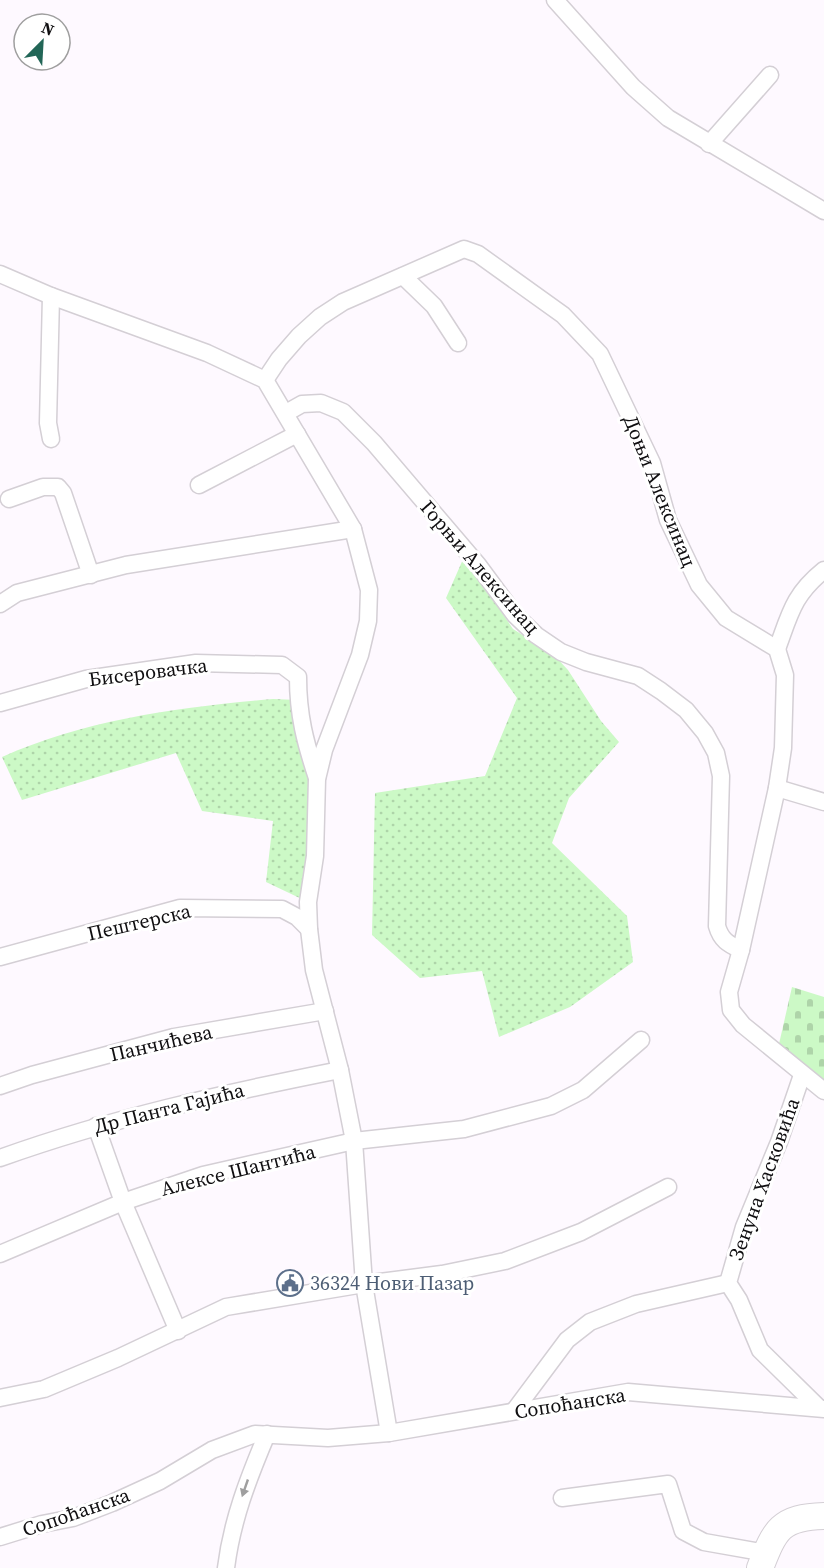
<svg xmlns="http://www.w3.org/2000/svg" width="824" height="1568" font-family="'Source Serif 4',serif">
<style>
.grass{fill:url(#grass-dots)}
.cemetery{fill:url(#cemetery-stones)}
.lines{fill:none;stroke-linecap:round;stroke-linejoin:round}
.street-casing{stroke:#d4cfd5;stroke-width:19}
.primary-casing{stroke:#d4cfd5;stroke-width:28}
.street{stroke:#fff;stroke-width:16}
.primary{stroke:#fff;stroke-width:26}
.oneway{fill:#9f9f9f}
.labels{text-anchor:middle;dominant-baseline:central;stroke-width:6;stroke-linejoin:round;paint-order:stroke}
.street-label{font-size:20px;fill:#0f0e10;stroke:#fff}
.service-label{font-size:20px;fill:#4e5e75;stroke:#fff;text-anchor:start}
</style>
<defs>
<pattern id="grass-dots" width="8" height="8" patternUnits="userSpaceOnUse" patternTransform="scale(1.5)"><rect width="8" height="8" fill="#ccf9c6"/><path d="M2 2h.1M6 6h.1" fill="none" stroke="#aed4a9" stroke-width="1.8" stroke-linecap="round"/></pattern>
<pattern id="cemetery-stones" width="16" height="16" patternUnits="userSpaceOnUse" patternTransform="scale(1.5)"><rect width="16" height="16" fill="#ccf9c6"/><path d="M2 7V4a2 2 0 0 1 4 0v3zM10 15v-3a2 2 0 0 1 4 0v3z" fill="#aed4a9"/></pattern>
</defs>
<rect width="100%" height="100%" fill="#fef9ff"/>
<g class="grass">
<path d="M464,557L513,629L553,654L568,670L601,721L619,742L569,798L552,843L627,916L633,962L570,1007L499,1037L482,971L420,978L372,935L375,793L485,776L517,698L446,598Z"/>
<path d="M273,699L298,700L317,779L308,902L266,882L273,821L202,811L176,753L22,800L2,757C87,719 181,707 273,699Z"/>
</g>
<path class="cemetery" d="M792,987L824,997V1084L779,1044Z"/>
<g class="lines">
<defs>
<g id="street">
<path d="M555,0L633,87L668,118L824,211"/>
<path d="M709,144L770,75"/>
<path d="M0,274L51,296L207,353L265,380L353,529L369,590L368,621L360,655L324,750L317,779L315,856L308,902L309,929L314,970L340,1070L354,1141L364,1284L389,1433"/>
<path d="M403,276L434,306L458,343"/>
<path d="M265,380L279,359L299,336L320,317L343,302L464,249L478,254L563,315L600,354L652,463L668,520L699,585L726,618L777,649L785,675L783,748L777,788L741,950L729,992L731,1010L743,1025L824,1091"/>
<path d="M286,413L302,404L321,403L343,412L374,443L478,565L515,615L536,635L561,652L586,662L638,676L661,691L686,710L705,733L716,753L721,776L717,926C721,940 728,944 741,950"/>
<path d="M51,439L48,423L51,296"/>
<path d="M199,485L297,434"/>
<path d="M9,499L43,487H58L63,493L91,575"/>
<path d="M0,604L17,593L126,565L353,529"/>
<path d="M777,649C790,614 793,595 824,570"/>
<path d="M0,703L86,679L196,663L282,665L298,677C298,715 305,742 317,778"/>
<path d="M777,788L824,802"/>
<path d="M0,957L180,908L282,909L297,917L309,929"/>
<path d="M802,1075L779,1142L744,1227L728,1283L739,1300L760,1350L819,1408"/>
<path d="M0,1086L32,1075L174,1037L325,1011"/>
<path d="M96,1126L123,1202L178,1331"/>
<path d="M0,1158C112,1118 224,1093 340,1070"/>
<path d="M0,1254L123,1202L203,1175L354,1141L464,1129L551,1106L583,1090L641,1040"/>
<path d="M0,1398L44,1389L118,1358L226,1307L364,1284L442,1274L505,1261L581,1232L668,1187"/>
<path d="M514,1411L567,1340L590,1322L636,1304L728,1283"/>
<path d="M562,1498L668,1484L683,1531L704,1542L766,1553"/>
<path d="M0,1537L42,1524L73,1518L112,1503L160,1481L212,1450L255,1434L328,1438L389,1433L628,1392L824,1409"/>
<path d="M226,1568C232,1520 248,1479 267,1434"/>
</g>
<path id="primary" d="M760,1568C775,1530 780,1517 824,1516"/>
</defs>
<use href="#street" class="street-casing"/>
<use href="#primary" class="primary-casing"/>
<use href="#street" class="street"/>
<use href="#primary" class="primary"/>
</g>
<defs><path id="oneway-solid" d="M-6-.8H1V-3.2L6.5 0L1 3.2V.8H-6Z" transform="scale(1.5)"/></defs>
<use class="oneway" href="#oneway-solid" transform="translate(245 1488) rotate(109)"/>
<defs>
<symbol id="civic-ring" viewBox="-11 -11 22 22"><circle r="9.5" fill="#fff" stroke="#5c6f8a" stroke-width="1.5"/><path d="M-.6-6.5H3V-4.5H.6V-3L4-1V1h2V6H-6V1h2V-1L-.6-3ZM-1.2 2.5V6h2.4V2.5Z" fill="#5c6f8a"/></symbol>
</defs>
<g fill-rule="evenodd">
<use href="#civic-ring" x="275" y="1268" width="30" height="30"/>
</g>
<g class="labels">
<g class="street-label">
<text transform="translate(660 491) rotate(68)">Доњи Алексинац</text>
<text transform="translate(480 567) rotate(49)">Горњи Алексинац</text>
<text transform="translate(148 672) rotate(-7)">Бисеровачка</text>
<text transform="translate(139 922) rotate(-13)">Пештерска</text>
<text transform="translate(161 1043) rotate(-13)">Панчићева</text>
<text transform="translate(169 1108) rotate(-14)">Др Панта Гајића</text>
<text transform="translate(238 1170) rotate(-14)">Алексе Шантића</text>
<text transform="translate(764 1179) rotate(-70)">Зенуна Хасковића</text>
<text transform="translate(570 1403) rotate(-9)">Сопоћанска</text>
<text transform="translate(76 1512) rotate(-19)">Сопоћанска</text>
</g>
<g class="service-label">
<text x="310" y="1283">36324 Нови Пазар</text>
</g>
</g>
<g transform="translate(42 42) rotate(24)"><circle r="28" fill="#ffffff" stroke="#9f9f9f" stroke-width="1.5"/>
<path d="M0-4.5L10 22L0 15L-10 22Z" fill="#226657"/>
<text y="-9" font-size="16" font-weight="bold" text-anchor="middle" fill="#0f0e10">N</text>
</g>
</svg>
